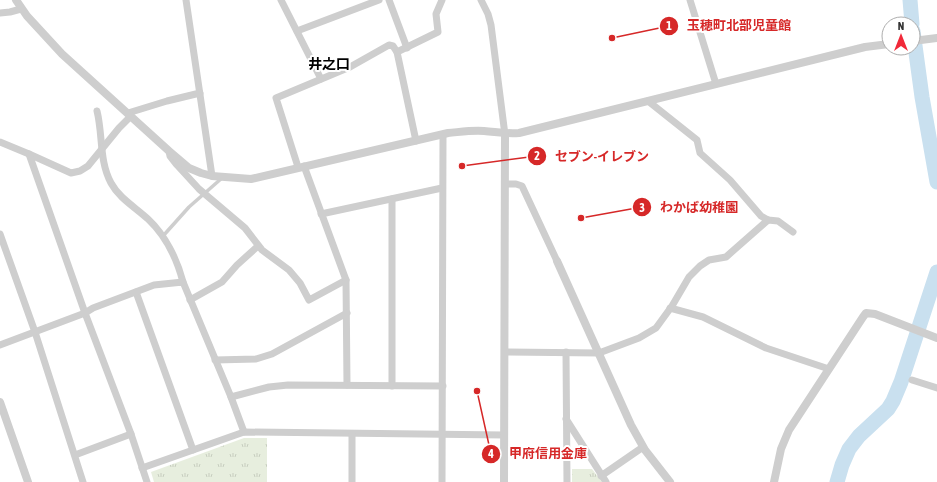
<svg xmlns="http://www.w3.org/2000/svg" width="937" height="482" font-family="'Asap Condensed','Noto Sans JP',sans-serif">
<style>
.park{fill:url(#park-tufts)}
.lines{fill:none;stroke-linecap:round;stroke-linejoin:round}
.river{stroke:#c9e0ef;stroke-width:15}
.service{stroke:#cecece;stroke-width:3.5}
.minor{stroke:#cecece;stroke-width:7}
.tertiary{stroke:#cecece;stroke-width:8}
.labels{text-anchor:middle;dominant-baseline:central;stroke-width:4;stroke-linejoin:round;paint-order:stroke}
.quarter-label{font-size:14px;font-weight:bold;fill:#000;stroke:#fff}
.leader{fill:none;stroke:#d62828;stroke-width:1.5}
.callout-dot{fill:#d62828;stroke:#fff;stroke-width:1.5}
.mark-label{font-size:12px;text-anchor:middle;font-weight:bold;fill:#fff}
.callout-label{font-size:13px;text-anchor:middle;font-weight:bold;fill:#d62828;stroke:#fff;stroke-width:4;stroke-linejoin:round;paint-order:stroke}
</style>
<defs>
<pattern id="park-tufts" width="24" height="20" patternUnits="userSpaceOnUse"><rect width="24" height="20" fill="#e7eede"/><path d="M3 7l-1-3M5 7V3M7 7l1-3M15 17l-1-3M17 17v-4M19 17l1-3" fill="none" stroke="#c7cdbf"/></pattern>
</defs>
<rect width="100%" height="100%" fill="#fff"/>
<g class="park">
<path d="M244,438H267V482H154L151,472Z"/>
<path d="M572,469H592L602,482H572Z"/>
</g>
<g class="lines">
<g class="river">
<path d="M910,0L912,24"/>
<path d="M913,31L922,97L937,182"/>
<path d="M837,482L842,465L849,449L859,436L888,409L893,401L901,382L937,272"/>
</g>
<path class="service" d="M163,236L189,207L222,178"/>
<g class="minor">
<path d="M186,0L212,176"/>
<path d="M281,0L321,79"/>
<path d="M389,0L407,48"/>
<path d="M481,0L488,14L491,25L505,135"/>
<path d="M690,0L716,84"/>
<path d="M0,13L10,12L21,9"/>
<path d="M297,31L379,0"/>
<path d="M648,101L697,140L700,153L730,180L761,216L768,220L778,221L793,232"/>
<path d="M97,111C103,135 99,161 111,183C119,198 135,207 148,219C165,235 177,259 183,282"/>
<path d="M128,113L167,101L200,93"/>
<path d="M416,141L397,52L438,32L436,14L442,0"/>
<path d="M0,142L29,154L71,173L80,171L88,166L119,128L131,116"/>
<path d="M169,151L170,156L177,165L199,189L245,228L262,250L289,270L300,283L309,300L346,280"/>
<path d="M29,154L85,313L131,434L147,482"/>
<path d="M304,166L346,280L347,385"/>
<path d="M298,167L276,98L350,67L389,45L393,46L397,52"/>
<path d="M505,184H516L522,186L557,261"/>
<path d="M321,214L442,188"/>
<path d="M0,234L35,332L83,482"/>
<path d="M136,292L193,450"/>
<path d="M190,300L222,282L237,265L258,246"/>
<path d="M670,308L703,317L766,348L829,369"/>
<path d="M0,345L85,313L93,308L154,285L183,282L231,397L244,432"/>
<path d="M505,352L599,353L639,338L656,328L672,306L689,277L700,266L709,260L726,257L768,220"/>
<path d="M566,352L567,482"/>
<path d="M215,360L256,359L272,354L347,313"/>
<path d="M912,380L937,388"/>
<path d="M392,386V199"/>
<path d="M231,397L269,387L288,385L443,386"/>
<path d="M566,419L606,482"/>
<path d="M75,455L131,434"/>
<path d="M142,468L244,432L504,435"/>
<path d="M601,476L643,447"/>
<path d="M352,482V434"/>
<path d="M442,482L443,135"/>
</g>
<g class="tertiary">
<path d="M16,0L27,16L62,54L169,151L189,168L201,173L212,176L251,179L448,133C460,132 472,130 484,131C497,132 505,134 519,133L865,47L889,44"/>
<path d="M913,41L937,38"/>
<path d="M557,261L631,425L645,450L670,482"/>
<path d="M0,402L28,482"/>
<path d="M504,482L505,135"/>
<path d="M774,482L781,449L789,430L863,317L866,313L875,314L937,338"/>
</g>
</g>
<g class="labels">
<g class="quarter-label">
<text x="329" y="64">井之口</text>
</g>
</g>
<path class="leader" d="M612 38L669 26M462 166L537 156M581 218L642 207M477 391L491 454"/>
<g class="callout-dot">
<circle cx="612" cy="38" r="4"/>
<circle cx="462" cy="166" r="4"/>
<circle cx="581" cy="218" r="4"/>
<circle cx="477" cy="391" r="4"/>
<circle cx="669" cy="26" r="10"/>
<circle cx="537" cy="156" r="10"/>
<circle cx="642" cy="207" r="10"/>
<circle cx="491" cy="454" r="10"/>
</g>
<g class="mark-label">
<text x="669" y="30">1</text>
<text x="537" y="160">2</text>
<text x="642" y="212">3</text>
<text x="491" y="458">4</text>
</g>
<g class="callout-label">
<text x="739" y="30">玉穂町北部児童館</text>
<text x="602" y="161">セブン-イレブン</text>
<text x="699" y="212">わかば幼稚園</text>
<text x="548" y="458">甲府信用金庫</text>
</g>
<g transform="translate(901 36)"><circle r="19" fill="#ffffff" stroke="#adadad"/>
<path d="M0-3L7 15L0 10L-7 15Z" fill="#f12939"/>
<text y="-6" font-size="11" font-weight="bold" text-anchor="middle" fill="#313131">N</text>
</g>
</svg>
